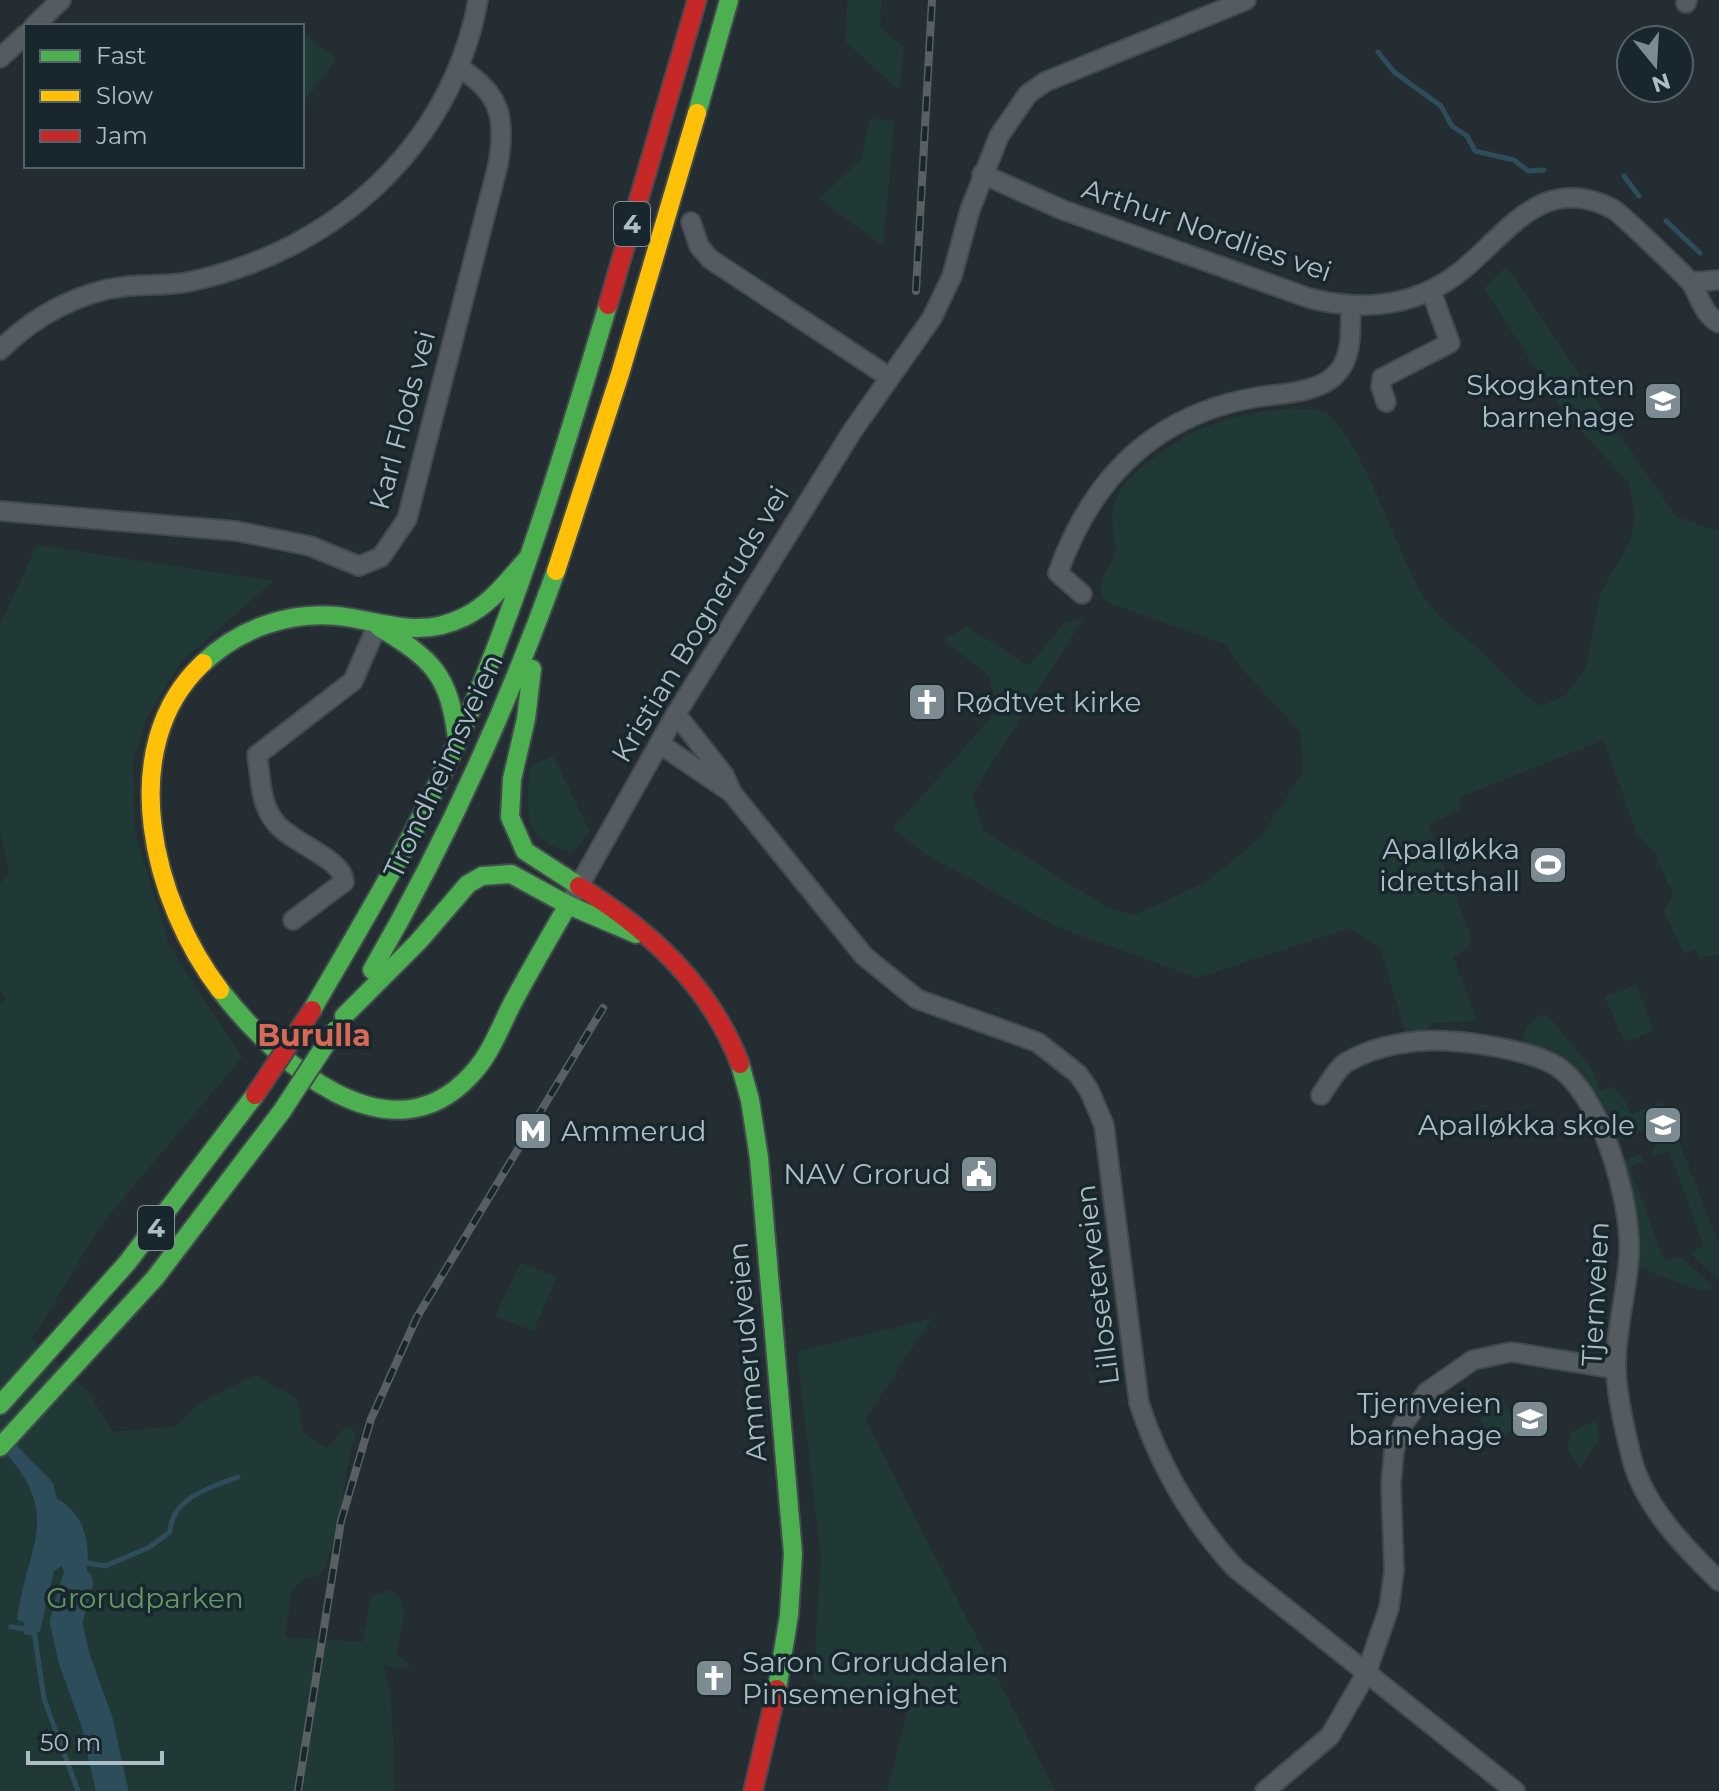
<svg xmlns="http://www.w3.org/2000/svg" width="1719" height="1791" font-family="Montserrat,sans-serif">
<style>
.green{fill:#213936}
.water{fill:#2e4d5b}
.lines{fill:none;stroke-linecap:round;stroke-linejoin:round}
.stream{stroke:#2e4d5b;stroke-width:5}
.river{stroke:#2e4d5b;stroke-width:32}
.street-casing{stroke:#424a4d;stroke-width:22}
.fast-casing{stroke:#424a4d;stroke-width:22}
.slow-casing{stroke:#424a4d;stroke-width:22}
.jam-casing{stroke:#424a4d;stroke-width:22}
.street{stroke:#545c62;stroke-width:18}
.fast{stroke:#4caf50;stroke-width:18}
.slow{stroke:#ffc107;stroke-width:18}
.jam{stroke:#c62828;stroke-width:18}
.rail-casing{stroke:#586064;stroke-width:8}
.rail{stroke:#18262d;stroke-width:5;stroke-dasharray:15;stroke-linecap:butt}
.fast-bridge-casing{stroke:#404a4e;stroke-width:22;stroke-linecap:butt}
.jam-bridge-casing{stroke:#404a4e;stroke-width:22;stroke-linecap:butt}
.fast-bridge{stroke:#4caf50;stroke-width:18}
.jam-bridge{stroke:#c62828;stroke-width:18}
.labels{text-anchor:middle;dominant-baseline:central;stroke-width:7;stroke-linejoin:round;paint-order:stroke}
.shield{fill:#18262d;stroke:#809098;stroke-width:2}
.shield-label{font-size:26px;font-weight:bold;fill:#acbdc6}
.street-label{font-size:28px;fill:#acbdc6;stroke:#18262d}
.poi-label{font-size:28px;fill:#acbdc6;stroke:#18262d;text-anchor:end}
.park-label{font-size:28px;fill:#649862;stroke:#18262d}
.neighbourhood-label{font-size:30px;font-weight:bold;fill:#da6953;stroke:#18262d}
</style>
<rect width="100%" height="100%" fill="#242e32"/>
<g class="green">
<path d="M848,0H881L880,28L904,47L899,90L845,41Z"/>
<path d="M303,33L336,58L302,105V34Z"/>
<path d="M870,119L894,121L883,246L820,199L861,159Z"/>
<path d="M1506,266L1675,516L1719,532V955L1699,957L1696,949L1684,954L1664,911L1673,894L1655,853L1636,832L1604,740L1458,798L1461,809L1428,825L1471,937L1468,948L1453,957L1477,1021L1431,1023L1424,1036L1407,1038L1380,947L1349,928L1198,978L1057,927L924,853L893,829L997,711L989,676L944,640L967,626L1028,666L1065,623L1084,617L972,795L984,831L1107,907L1135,915L1206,882L1260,838L1303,773L1300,732L1245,672L1226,645L1107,602C1089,579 1115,571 1116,548C1116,536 1111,524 1112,512C1116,479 1162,451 1187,436C1213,422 1239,415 1268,411C1284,409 1314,406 1328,415C1363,441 1396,551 1421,592C1435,616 1456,629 1476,647C1496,665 1513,685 1534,702L1543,705L1565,696L1586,668L1600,594L1631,540L1635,513L1629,483L1565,413L1484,289Z"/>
<path d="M37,545L273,581L181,662L146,719L133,764L135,832L169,945L242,1057L100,1226L35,1335L30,1337L89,1393L113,1432L176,1426L201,1402L256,1375L297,1399C307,1432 289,1427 327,1448L346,1426L356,1432C341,1478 344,1534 320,1576L308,1577L292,1589L285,1637L363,1642L371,1596L390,1590C417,1605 396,1632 397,1655L411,1666L403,1670L383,1664L391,1697L395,1791H0V1004L5,999L0,989V884L9,872L0,830V625Z"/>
<path d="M553,756L590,832L572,852C521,841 526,810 531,766Z"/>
<path d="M1636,985L1654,1031L1624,1042L1605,997Z"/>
<path d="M1540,1015H1547L1591,1068L1600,1091L1612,1086L1626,1102L1631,1114L1662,1102L1667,1120L1617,1142L1598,1109L1522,1044L1527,1027Z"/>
<path d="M1670,1140L1679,1142L1719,1245V1280L1691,1253L1704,1246L1669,1151L1654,1156L1652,1152L1655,1146Z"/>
<path d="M1639,1154L1644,1161L1630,1167L1664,1261L1681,1257L1712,1286L1710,1290H1697L1639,1267L1638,1223L1624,1161Z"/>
<path d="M521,1263L557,1277L533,1331L495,1316Z"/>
<path d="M932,1318L865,1419L1055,1791H887L910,1701L813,1681L821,1558L797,1352Z"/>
<path d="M1502,1397L1514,1421L1511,1433L1491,1444L1481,1421L1482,1409Z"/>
<path d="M1595,1421L1600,1438L1580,1467L1567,1449L1572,1432Z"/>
</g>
<path class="water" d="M0,1428L53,1483L57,1499C101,1522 92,1588 66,1622L68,1585L62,1566L54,1571L40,1631L33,1636L24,1634V1622L17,1620C27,1543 65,1515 0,1447Z"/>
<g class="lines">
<g class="stream">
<path d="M1378,52L1394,72L1441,106L1452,126L1467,136L1475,151L1514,160L1528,171L1544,170"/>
<path d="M1624,176L1639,196"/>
<path d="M1666,221L1700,253"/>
<path d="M82,1562L105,1566L148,1548L170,1532C171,1498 211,1487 238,1477"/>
<path d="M11,1627L26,1629"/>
<path d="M34,1631L44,1699L78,1791"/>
</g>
<path class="river" d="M77,1583L66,1622L74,1658L97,1722L112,1791"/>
<defs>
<g id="street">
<path d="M1686,3L1687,0"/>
<path d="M34,26L61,0"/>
<path d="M0,58L26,34"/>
<path d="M982,174L1063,210L1309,298C1354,310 1403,308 1444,283C1501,249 1533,168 1613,209C1619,212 1688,278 1692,284C1701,299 1703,314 1719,323"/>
<path d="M691,222L699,246L710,259L889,377"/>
<path d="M1691,282L1719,280"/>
<path d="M0,350C34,316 80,291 128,286C148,284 169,286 188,282C333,252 451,147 478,0"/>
<path d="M1386,402L1381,387L1382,378L1450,343L1431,291"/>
<path d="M0,511L236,531L310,546L359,566L381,557L407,519L498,165C506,118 501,94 460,68"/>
<path d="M1082,594L1058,573C1092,477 1155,414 1258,397C1283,393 1321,393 1338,372C1353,355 1350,328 1351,307"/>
<path d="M660,744L732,793L724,775L676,714"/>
<path d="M732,793L864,956L917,999L1037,1042L1078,1074L1089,1090L1104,1125L1139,1403C1159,1464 1192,1521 1235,1568L1515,1791"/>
<path d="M575,893L676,714L853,430L932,318L952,276L970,210L999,136L1028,94L1045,82L1246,0"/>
<path d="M293,920L344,882C344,859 291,843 275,822C260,804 261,778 257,755L353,681L377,626"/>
<path d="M1321,1095C1328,1085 1337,1068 1347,1062C1376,1045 1415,1039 1447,1041C1475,1042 1529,1051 1553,1064C1601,1090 1632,1204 1629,1255C1627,1293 1615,1332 1616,1369C1617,1398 1625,1431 1632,1459C1644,1506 1685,1548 1719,1581"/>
<path d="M1265,1791L1330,1736L1366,1674L1389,1608L1394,1571L1391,1485L1394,1451L1403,1424L1427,1392L1473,1360L1511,1352L1616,1369"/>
</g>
<g id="fast">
<path d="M697,113L729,0"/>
<path d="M379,627C432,659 449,674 457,738"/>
<path d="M203,663C239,629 288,611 338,616C383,621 418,640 464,617C490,605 508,580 527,559"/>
<path d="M532,669L526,719L512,779L510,817L525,851L579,886"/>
<path d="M568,905L636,934"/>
<path d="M372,970C446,842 506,710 556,571"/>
<path d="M220,990C274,1060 389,1165 471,1075C490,1055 499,1030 511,1006C529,972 549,938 568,905L511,874L482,876L468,884L418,942L344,1016"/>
<path d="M312,1010C363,922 416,835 457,742C519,602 564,452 608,305"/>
<path d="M740,1064L750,1100L759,1158L793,1554L789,1615L777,1689"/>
<path d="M0,1405L127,1263L255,1095"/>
<path d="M0,1447L155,1278L282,1111"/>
</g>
<g id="slow">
<path d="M556,571L620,374L697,113"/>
<path d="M203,663C112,748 154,904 220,990"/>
</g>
<g id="jam">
<path d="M608,305L697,0"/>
<path d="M579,886C649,930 710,985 740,1064"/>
<path d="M753,1791L777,1689"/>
</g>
</defs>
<use href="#street" class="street-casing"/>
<use href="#fast" class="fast-casing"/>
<use href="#slow" class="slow-casing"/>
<use href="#jam" class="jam-casing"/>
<use href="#street" class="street"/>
<use href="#fast" class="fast"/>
<use href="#slow" class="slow"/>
<use href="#jam" class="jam"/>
<defs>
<g id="rail">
<path d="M916,291L932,0"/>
<path d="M298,1791L341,1521L371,1419L417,1317L603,1008"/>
</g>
</defs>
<use href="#rail" class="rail-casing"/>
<use href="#rail" class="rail"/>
<defs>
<path id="fast-bridge" d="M282,1111L335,1030"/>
<path id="jam-bridge" d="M255,1095L312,1010"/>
</defs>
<use href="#fast-bridge" class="fast-bridge-casing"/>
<use href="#jam-bridge" class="jam-bridge-casing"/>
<use href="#fast-bridge" class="fast-bridge"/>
<use href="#jam-bridge" class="jam-bridge"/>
</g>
<defs>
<symbol id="school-square" viewBox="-11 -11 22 22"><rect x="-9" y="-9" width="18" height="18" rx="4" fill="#7c8b92" stroke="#18262d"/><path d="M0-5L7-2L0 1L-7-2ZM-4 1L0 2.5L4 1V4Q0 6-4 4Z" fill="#fff"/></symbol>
<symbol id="church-square" viewBox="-11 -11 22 22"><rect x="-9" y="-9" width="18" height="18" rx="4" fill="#7c8b92" stroke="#18262d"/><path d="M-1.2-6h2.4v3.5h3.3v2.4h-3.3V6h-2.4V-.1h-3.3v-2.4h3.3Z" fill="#fff"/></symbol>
<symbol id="stadium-square" viewBox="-11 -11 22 22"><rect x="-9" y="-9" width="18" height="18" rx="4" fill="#7c8b92" stroke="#18262d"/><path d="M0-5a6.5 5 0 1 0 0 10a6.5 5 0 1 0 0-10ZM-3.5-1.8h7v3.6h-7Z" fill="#fff"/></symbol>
<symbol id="metro-square" viewBox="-11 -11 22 22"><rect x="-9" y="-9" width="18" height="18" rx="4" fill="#7c8b92" stroke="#18262d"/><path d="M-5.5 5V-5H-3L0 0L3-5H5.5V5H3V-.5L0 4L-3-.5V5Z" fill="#fff"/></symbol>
<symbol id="civic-square" viewBox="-11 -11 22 22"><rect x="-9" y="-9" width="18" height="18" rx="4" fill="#7c8b92" stroke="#18262d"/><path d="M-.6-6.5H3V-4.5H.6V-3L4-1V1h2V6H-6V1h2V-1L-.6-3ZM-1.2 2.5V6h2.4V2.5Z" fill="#fff"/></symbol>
</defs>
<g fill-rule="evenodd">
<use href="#school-square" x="1641" y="379" width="44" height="44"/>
<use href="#church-square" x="905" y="680" width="44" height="44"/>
<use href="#stadium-square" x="1526" y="843" width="44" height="44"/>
<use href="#school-square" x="1641" y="1103" width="44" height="44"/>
<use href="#metro-square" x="511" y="1109" width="44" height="44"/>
<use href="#civic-square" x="957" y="1152" width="44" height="44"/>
<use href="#school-square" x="1508" y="1397" width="44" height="44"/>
<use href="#church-square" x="692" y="1656" width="44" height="44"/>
</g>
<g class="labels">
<g class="shield">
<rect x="614" y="202" width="36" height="44" rx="6"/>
<rect x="138" y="1206" width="36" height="44" rx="6"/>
</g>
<g class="shield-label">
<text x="632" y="224">4</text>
<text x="156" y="1228">4</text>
</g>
<g class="street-label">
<text transform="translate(1207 230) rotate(19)">Arthur Nordlies vei</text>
<text transform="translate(402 420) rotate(-75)">Karl Flods vei</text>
<text transform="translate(700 624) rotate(-59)">Kristian Bogneruds vei</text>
<text transform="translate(443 766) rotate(-65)">Trondheimsveien</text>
<text transform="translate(1097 1285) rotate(-97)">Lilloseterveien</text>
<text transform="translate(1595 1294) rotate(-87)">Tjernveien</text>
<text transform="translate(747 1352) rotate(-95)">Ammerudveien</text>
</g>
<g class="poi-label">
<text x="1635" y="385">Skogkanten<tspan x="1635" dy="32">barnehage</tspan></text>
<text x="955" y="702" text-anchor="start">Rødtvet kirke</text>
<text x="1520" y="849">Apalløkka<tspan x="1520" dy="32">idrettshall</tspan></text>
<text x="1635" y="1125">Apalløkka skole</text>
<text x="561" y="1131" text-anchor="start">Ammerud</text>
<text x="951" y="1174">NAV Grorud</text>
<text x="1502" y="1403">Tjernveien<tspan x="1502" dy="32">barnehage</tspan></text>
<text x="742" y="1662" text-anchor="start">Saron Groruddalen<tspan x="742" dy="32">Pinsemenighet</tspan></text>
</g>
<g class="park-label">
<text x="145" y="1598">Grorudparken</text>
</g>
<g class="neighbourhood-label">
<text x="314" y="1035">Burulla</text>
</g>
</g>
<rect x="24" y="24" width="280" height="144" fill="#18262d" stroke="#53626a" stroke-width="2"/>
<rect x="40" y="50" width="40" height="12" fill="#4caf50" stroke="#53626a" stroke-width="2"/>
<text x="96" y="64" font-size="24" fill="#acbdc6">Fast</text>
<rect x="40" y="90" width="40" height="12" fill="#ffc107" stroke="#53626a" stroke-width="2"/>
<text x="96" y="104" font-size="24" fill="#acbdc6">Slow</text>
<rect x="40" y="130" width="40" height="12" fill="#c62828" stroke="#53626a" stroke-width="2"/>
<text x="96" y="144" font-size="24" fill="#acbdc6">Jam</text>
<g transform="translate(1655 64) rotate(162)"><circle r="38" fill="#18262d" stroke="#53626a" stroke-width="2"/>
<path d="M0-6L14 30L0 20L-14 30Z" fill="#7c8b92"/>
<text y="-12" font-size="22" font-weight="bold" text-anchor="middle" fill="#acbdc6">N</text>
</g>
<path d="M28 1751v12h134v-12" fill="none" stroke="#acbdc6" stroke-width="4"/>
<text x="40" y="1751" font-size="24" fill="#acbdc6" stroke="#18262d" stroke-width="6" paint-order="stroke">50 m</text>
</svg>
